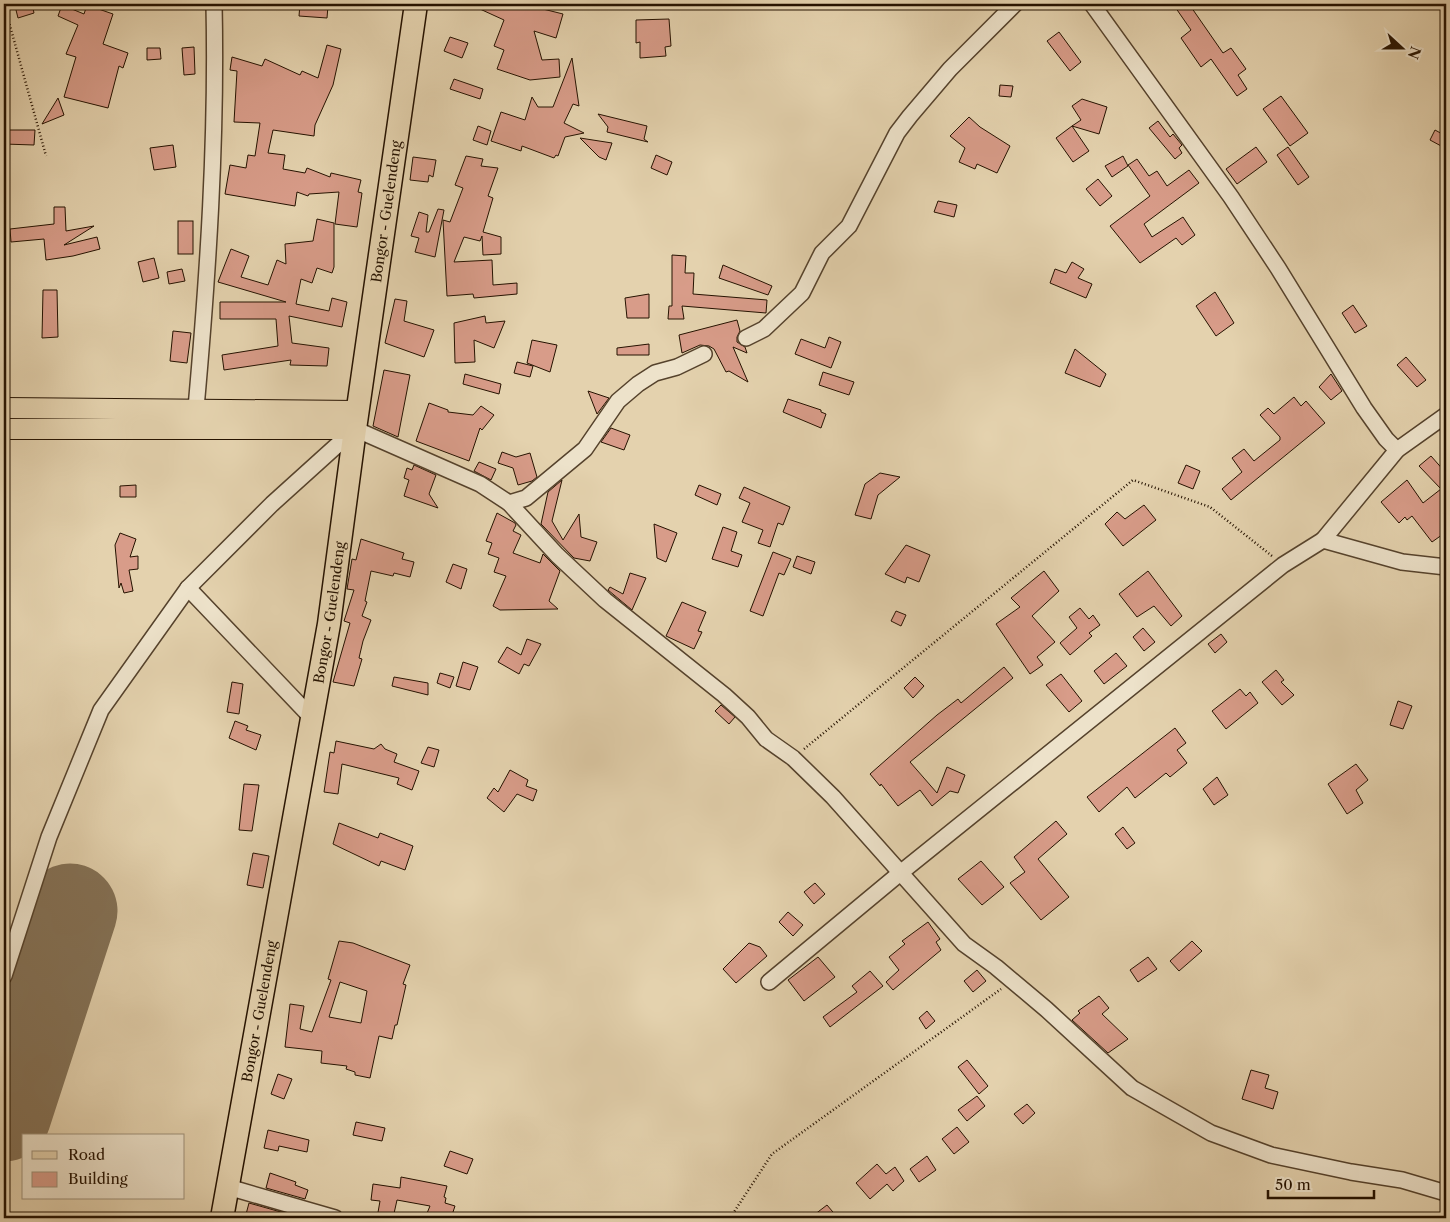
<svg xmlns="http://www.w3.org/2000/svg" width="1450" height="1222" font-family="'Libre Caslon Text',serif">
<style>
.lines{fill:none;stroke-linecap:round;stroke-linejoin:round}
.runway{stroke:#847257;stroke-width:95}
.building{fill:#d89c89;stroke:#251200;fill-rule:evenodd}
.minor-casing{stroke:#55422c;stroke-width:18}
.major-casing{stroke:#251200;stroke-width:22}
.highway-casing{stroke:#251200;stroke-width:25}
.path{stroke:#251200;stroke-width:2.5;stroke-dasharray:1 2.5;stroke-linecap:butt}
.minor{stroke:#ede2ca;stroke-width:15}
.major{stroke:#e4d2ae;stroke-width:20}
.highway{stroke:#e4d2ae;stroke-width:22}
.labels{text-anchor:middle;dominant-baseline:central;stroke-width:4;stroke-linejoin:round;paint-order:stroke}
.street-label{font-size:14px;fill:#251200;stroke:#ede2ca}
</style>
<rect width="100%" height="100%" fill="#e4d2ae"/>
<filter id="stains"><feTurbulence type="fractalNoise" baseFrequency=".004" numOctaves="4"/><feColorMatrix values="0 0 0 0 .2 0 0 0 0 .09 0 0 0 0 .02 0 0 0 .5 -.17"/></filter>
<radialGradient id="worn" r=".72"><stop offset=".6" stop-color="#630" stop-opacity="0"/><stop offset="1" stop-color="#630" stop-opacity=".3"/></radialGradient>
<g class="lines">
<path class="runway" d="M4,1114L70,911"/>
</g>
<g class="building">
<path d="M24,4H32L34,13L18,18L15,6Z"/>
<path d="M300,4L328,6L327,18L299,16Z"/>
<path d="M469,4H536L535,7L563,14L556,38L534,31L542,60L559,59L560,77L530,80L497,69L504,50L494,46L504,20Z"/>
<path d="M1173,4H1189L1223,53L1231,48L1246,69L1238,75L1247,89L1237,96L1211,59L1201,67L1181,38L1191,30Z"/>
<path d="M62,5L84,14L87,5L113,14L103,44L128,53L123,68L119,66L108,108L64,97L76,57L66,54L78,25L58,16Z"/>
<path d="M669,19L671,46L665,47L666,56L640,58V42L636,43V20Z"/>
<path d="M1059,32L1081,62L1070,71L1047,41Z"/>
<path d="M450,37L468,43L462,58L444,51Z"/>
<path d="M327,45L341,49L333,85L315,125L314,136L273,130L268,153L285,155L283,169L305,173L307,168L330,177L331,173L361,180L358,192L362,193L357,227L335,224L339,192L309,194L308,196L297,192L295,206L225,194L230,165L246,168L248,155L255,156L260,123L234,122L237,71L230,70L232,57L262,66L265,59L300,75L302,71L318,78Z"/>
<path d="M194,47L195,74L184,75L182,48Z"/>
<path d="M147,48H160L161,59L147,60Z"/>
<path d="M572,58L579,106L573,104L564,123L584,133L565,137L558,156L556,155L554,158L522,146L521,151L491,141L501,112L525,120L532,97L538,107H553Z"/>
<path d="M454,79L483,89L480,99L450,89Z"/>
<path d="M1000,85L1013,86L1011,97L999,96Z"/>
<path d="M1281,96L1308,133L1290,146L1263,109Z"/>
<path d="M58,98L64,115L42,124Z"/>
<path d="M1082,99L1107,107L1099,134L1072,126L1081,120L1072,106Z"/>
<path d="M598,114L647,126L644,139L648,142L607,132L608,127Z"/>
<path d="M969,117L980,127L1010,146L997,173L977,164L975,169L959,162L965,148L950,136Z"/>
<path d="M1158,121L1170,137L1173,134L1182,145L1179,148L1182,153L1175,159L1149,128Z"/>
<path d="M478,126L491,131L487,145L473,140Z"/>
<path d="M1072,126L1089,151L1073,162L1056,138Z"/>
<path d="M4,130H35L34,145L4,144Z"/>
<path d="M1435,130L1446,136L1443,147L1430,140Z"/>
<path d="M580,138L612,143L606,160L599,157Z"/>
<path d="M173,145L176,167L154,170L150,148Z"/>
<path d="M1256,147L1267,162L1237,184L1226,169Z"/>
<path d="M1288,147L1309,177L1298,185L1277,155Z"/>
<path d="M656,155L672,162L667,175L651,168Z"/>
<path d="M466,156L483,159L481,166L498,168L488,196L493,198L483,232L501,237V254L483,255L482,236L480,241L464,237L454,262L492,260L493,285L517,283V294L474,298L473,294L447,296L443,220L450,222L463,188L455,185Z"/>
<path d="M1123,156L1128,166L1112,177L1105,166Z"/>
<path d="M413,157L436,160L433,177L429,175L428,182L410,180Z"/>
<path d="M1137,159L1149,176L1157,171L1167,186L1189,170L1199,183L1144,224L1152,237L1183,217L1195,235L1182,245L1176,238L1140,263L1110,226L1150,196L1128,165Z"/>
<path d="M1098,179L1112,196L1100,206L1086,189Z"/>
<path d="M938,201L957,205L954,217L934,212Z"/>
<path d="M54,207H65L66,231L94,226L64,245L97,237L100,249L73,256L46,260L44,239L11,242L10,229L54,224Z"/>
<path d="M438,209L444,210L435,257L415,252L419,238L411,236L419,212L428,215L426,232H429Z"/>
<path d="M317,219L334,223V267L332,273L317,268L312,283L301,279L296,304L329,311L332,298L347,302L342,327L289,316L292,343L329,348L327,366L290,365L291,360L224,370L222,355L278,346L276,319H220V302H286L218,282L231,249L249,256L241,277L268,285L277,260L286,264L285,244L313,241Z"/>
<rect x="178" y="221" width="15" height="33"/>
<path d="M672,255L686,256L685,273H694L693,294L767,300L766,313L682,306L684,319H668L669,306H672Z"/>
<path d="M154,258L159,278L143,282L138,262Z"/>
<path d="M1072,262L1084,269L1078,278L1092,284L1086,298L1050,283L1055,269L1066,273Z"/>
<path d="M723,265L772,286L768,295L719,278Z"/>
<path d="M182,269L185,281L169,284L167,272Z"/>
<path d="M43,290H57L58,337L42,338Z"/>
<path d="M1215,292L1234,323L1216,336L1196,306Z"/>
<path d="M649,294V318H627L625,298Z"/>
<path d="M395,299L407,301L404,321L434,330L424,357L385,343Z"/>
<path d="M1353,305L1367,326L1355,333L1342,313Z"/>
<path d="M485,316L486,323L505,321L494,348L474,340L475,362L455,363L454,323Z"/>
<path d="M737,320L740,331L737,337V342L745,347L747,353L733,347L748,382L729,371L726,372L714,349L709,346L700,345L682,353L679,335Z"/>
<path d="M173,331L191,333L187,363L170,361Z"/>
<path d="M829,337L841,342L831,368L795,354L801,339L825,348Z"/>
<path d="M532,340L557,345L550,372L527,363Z"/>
<path d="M649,344V355H617V348Z"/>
<path d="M1075,349L1106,374L1100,387L1065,373Z"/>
<path d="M1406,357L1426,380L1417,387L1397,365Z"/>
<path d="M517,362L533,366L530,377L514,373Z"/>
<path d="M384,370L410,375L398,437L373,426Z"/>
<path d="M823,372L854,382L849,395L819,385Z"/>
<path d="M465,374L501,384L499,394L463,384Z"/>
<path d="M1331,374L1342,391L1331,400L1319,387Z"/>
<path d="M588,391L609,398L597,414Z"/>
<path d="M1294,397L1301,406L1306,401L1325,423L1231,500L1222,489L1242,472L1232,458L1244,449L1254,461L1280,440V437L1260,415L1268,408L1274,414Z"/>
<path d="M788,399L821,410V412L826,414L821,428L783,412Z"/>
<path d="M429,403L448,410V412L473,415L481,406L494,415L482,430L480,428L469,461L416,441Z"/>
<path d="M611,428L630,435L624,450L601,442Z"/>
<path d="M502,452L516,457L530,453L537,477L532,481L518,485L513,468L498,463Z"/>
<path d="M1431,456L1446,473V532L1432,542L1412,516L1407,520L1405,517L1399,523L1381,502L1407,480L1423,503L1441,489L1419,466Z"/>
<path d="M479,462L496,469L491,480L474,471Z"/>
<path d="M414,465L436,475L429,494L438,508L404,496L409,480L404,478L407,468L412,470Z"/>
<path d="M1186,465L1200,471L1193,489L1178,483Z"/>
<path d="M880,473L900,477L878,495L871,519L855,515L865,484Z"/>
<path d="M562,480L552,521L563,540L579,514L581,537L597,542L590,561L574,558L541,524L548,492Z"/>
<path d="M136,485V497H120V486Z"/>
<path d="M699,485L721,494L717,505L695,495Z"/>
<path d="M744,487L790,507L783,525L778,523L770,547L758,543L763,530L742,522L750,503L739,498Z"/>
<path d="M1144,505L1156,520L1123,546L1105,524L1117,512L1125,519Z"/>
<path d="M497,513L515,523L516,525L513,531L521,535L513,553L540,563L543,554L560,571L549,601L558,609L500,610L493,606L506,576L494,572L499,558L488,554L492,543L486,541Z"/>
<path d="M654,524L677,533L666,562L657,558Z"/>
<path d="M723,527L737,532L731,551L742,555L738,567L712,559Z"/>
<path d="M120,533L136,539L130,557L138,556V569L129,570L133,591L124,593L121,583L119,588L115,545Z"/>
<path d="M361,539L404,553L402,559L414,562L410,577L394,573L393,576L371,571L365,601L367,602L362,616L371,620L363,641L359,658L362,659L354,686L333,682L350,623L344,621L354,590L347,589L352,559L356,560Z"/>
<path d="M906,545L930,555L919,582L907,577L905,583L885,574Z"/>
<path d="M773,552L791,559L784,575L779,573L763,616L750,611Z"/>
<path d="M797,556L815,562L811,574L793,567Z"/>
<path d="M453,564L467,569L461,589L446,582Z"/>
<path d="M1044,571L1059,591L1032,616L1055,642L1037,657L1043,665L1030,674L996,624L1020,607L1011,598Z"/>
<path d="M1148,571L1182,616L1171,626L1154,606L1137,617L1119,594Z"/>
<path d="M630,573L646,578L632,610L608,590L610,587L623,594Z"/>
<path d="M682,602L706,612L698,631L702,632L694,649L666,636Z"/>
<path d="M1080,608L1089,619L1093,615L1100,625L1089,633L1092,636L1070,655L1060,643L1077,628L1069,617Z"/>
<path d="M896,611L906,615L901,626L891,621Z"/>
<path d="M1143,628L1155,642L1144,651L1133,637Z"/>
<path d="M1221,634L1227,642L1215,653L1208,644Z"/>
<path d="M527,639L541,644L529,666L524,664L519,674L498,662L507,647L521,655Z"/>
<path d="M1116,653L1127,666L1104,684L1094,671Z"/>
<path d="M463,662L478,667L470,690L456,686Z"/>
<path d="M1004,667L1013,678L910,762L937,793L947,767L965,775L958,793L950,791L932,806L920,790L898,806L881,784L880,786L870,774L937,715L958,699L961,703Z"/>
<path d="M1276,670L1284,680L1281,682L1294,695L1282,705L1262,682Z"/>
<path d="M440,673L454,677L450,688L437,683Z"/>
<path d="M1061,674L1082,701L1069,712L1046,685Z"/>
<path d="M394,677L428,683V695L392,686Z"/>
<path d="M915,677L924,686L913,698L904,688Z"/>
<path d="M232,682L243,684L239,714L227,712Z"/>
<path d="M1240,689L1246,696L1250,692L1258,703L1226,729L1212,711Z"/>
<path d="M1398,701L1412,706L1403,729L1390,725Z"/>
<path d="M721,705L735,717L729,724L715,711Z"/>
<path d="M235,721L248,726L246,730L261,735L256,750L229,738Z"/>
<path d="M1175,728L1186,743L1177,750L1187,763L1170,777L1166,773L1135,798L1127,787L1099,812L1087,797Z"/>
<path d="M336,741L374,749L381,744L385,749L397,754L394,762L419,771L412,790L397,784L399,778L342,764L338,794L324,792L330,752L334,753Z"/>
<path d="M428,747L439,750L434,767L421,763Z"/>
<path d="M1356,764L1368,780L1356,790L1363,803L1347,814L1328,784Z"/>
<path d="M510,770L528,780L526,786L537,790L533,801L517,794L504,812L487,798L494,788L498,792Z"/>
<path d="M1217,777L1228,795L1214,805L1203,789Z"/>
<path d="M244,784L259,785L252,831L239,830Z"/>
<path d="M1056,821L1067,834L1038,859L1069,897L1041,920L1010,883L1025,872L1014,857Z"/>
<path d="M339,823L378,838L380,833L413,846L405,870L381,861L379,866L333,844Z"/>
<path d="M1123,827L1135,843L1127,849L1115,834Z"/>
<path d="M253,853L269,856L263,888L247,885Z"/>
<path d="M981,861L1004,887L982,905L958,879Z"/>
<path d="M815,883L825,894L814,904L804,892Z"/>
<path d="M788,912L803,925L793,936L779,922Z"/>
<path d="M928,922L940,939L936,942L941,950L893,990L886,982L899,970L889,957L905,944L902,941Z"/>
<path d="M339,941L353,943L410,965L403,984L406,985L397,1025H395L392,1039L379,1036L370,1078L355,1075V1072L346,1069L347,1066L321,1063L322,1051L285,1047L290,1004L304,1006L300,1029L312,1032L331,980L328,979ZM340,982L367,991L361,1023L329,1017Z"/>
<path d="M1192,941L1202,951L1179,971L1170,961Z"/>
<path d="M749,943L760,947L767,956L736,983L723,969Z"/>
<path d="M818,957L835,977L804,1001L788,980Z"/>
<path d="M1148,957L1157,969L1138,982L1130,970Z"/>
<path d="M977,970L986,981L973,992L964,981Z"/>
<path d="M870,971L883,986L830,1027L823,1017L857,992L852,986Z"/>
<path d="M1099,996L1109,1008L1102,1014L1128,1039L1108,1053L1072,1020L1080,1013L1078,1011Z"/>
<path d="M927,1011L935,1021L926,1029L919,1018Z"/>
<path d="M967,1060L988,1086L979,1094L958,1067Z"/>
<path d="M1251,1070L1269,1075L1265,1088L1278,1092L1273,1109L1242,1099Z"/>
<path d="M278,1074L292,1079L284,1099L271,1094Z"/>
<path d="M977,1096L985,1106L967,1121L958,1110Z"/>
<path d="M1027,1104L1035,1113L1023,1124L1014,1114Z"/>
<path d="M356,1122L385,1128L382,1141L353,1135Z"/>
<path d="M957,1127L969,1142L954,1154L942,1139Z"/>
<path d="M268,1130L309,1140L307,1152L279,1146L278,1151L264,1148Z"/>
<path d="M450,1151L473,1159L467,1174L444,1166Z"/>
<path d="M927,1156L936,1170L919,1182L910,1169Z"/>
<path d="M877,1164L886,1174L895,1167L904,1181L893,1191L887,1184L870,1199L856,1183Z"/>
<path d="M270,1173L296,1182L295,1185L308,1190L305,1199L266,1188Z"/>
<path d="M401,1177L447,1186L444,1197L446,1198L445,1203L455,1206L451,1218H425L430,1206L397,1200L393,1218H377L380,1201L371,1200L373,1184L400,1188Z"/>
<path d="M249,1203L288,1214V1218H245Z"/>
<path d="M827,1205L838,1218H810Z"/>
</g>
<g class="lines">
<defs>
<g id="minor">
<path d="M1092,4L1231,197L1278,268L1364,408L1386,439L1397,450"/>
<path d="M746,338L764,329L802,293L822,253L849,226L897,133L910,116L950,69L1015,4"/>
<path d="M196,408C208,274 217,139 214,4"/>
<path d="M509,503L526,498L585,449L618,401L638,384L655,373L677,367L704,354"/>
<path d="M1323,540L1397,450L1446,415"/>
<path d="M188,588L311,717"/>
<path d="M4,976L49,837L101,710L188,588L272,504L355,429L480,484L509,503L557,555L605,600L724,695L748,717L766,739L793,758L833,797L964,944L996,967L1046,1009L1132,1088L1211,1133L1271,1155L1351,1172L1402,1180L1446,1193"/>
<path d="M769,982L899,874L1283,565L1323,540L1402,562L1446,567"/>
<path d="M228,1187L335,1218"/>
</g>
<g id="major">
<path d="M4,408L357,411"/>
<path d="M4,429H355"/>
</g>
<g id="highway">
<path id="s1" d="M222,1218L329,624L355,429L416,4"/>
</g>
</defs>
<use href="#minor" class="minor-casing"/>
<use href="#major" class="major-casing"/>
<use href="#highway" class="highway-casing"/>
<g class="path">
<path d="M4,4L46,156"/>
<path d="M804,749L1133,480L1210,507L1272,556"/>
<path d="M723,1218L732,1215L772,1154L1001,989"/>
</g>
<use href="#minor" class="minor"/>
<use href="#major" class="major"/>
<use href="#highway" class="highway"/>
</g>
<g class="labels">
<g class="street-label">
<text stroke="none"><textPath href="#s1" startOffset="1020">Bongor - Guelendeng</textPath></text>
<text stroke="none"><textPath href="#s1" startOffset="615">Bongor - Guelendeng</textPath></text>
<text stroke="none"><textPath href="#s1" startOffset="210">Bongor - Guelendeng</textPath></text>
</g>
</g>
<rect width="1450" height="1222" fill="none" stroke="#e4d2ae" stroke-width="20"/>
<rect x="5" y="5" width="1440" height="1212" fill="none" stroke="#251200" stroke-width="2.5"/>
<rect x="10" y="10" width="1430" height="1202" fill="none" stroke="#251200"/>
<rect x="22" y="1134" width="162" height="65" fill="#ede2ca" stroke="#9d8f79"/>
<rect x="32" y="1151" width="25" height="8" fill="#e4d2ae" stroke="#9d8f79"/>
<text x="68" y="1160" font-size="15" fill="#251200">Road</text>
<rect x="32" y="1172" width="25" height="15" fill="#d89c89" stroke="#9d8f79"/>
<text x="68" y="1184" font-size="15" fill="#251200">Building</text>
<g transform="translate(1402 48) rotate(111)" stroke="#ede2ca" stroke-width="4" paint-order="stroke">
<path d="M0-4L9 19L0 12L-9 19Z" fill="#251200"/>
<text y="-8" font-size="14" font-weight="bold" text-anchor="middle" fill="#251200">N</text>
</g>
<path d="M1268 1190v8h106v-8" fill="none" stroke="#251200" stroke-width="2.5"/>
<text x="1275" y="1190" font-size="15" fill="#251200" stroke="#ede2ca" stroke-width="4" paint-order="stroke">50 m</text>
<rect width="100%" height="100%" filter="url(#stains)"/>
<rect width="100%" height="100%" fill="url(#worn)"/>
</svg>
